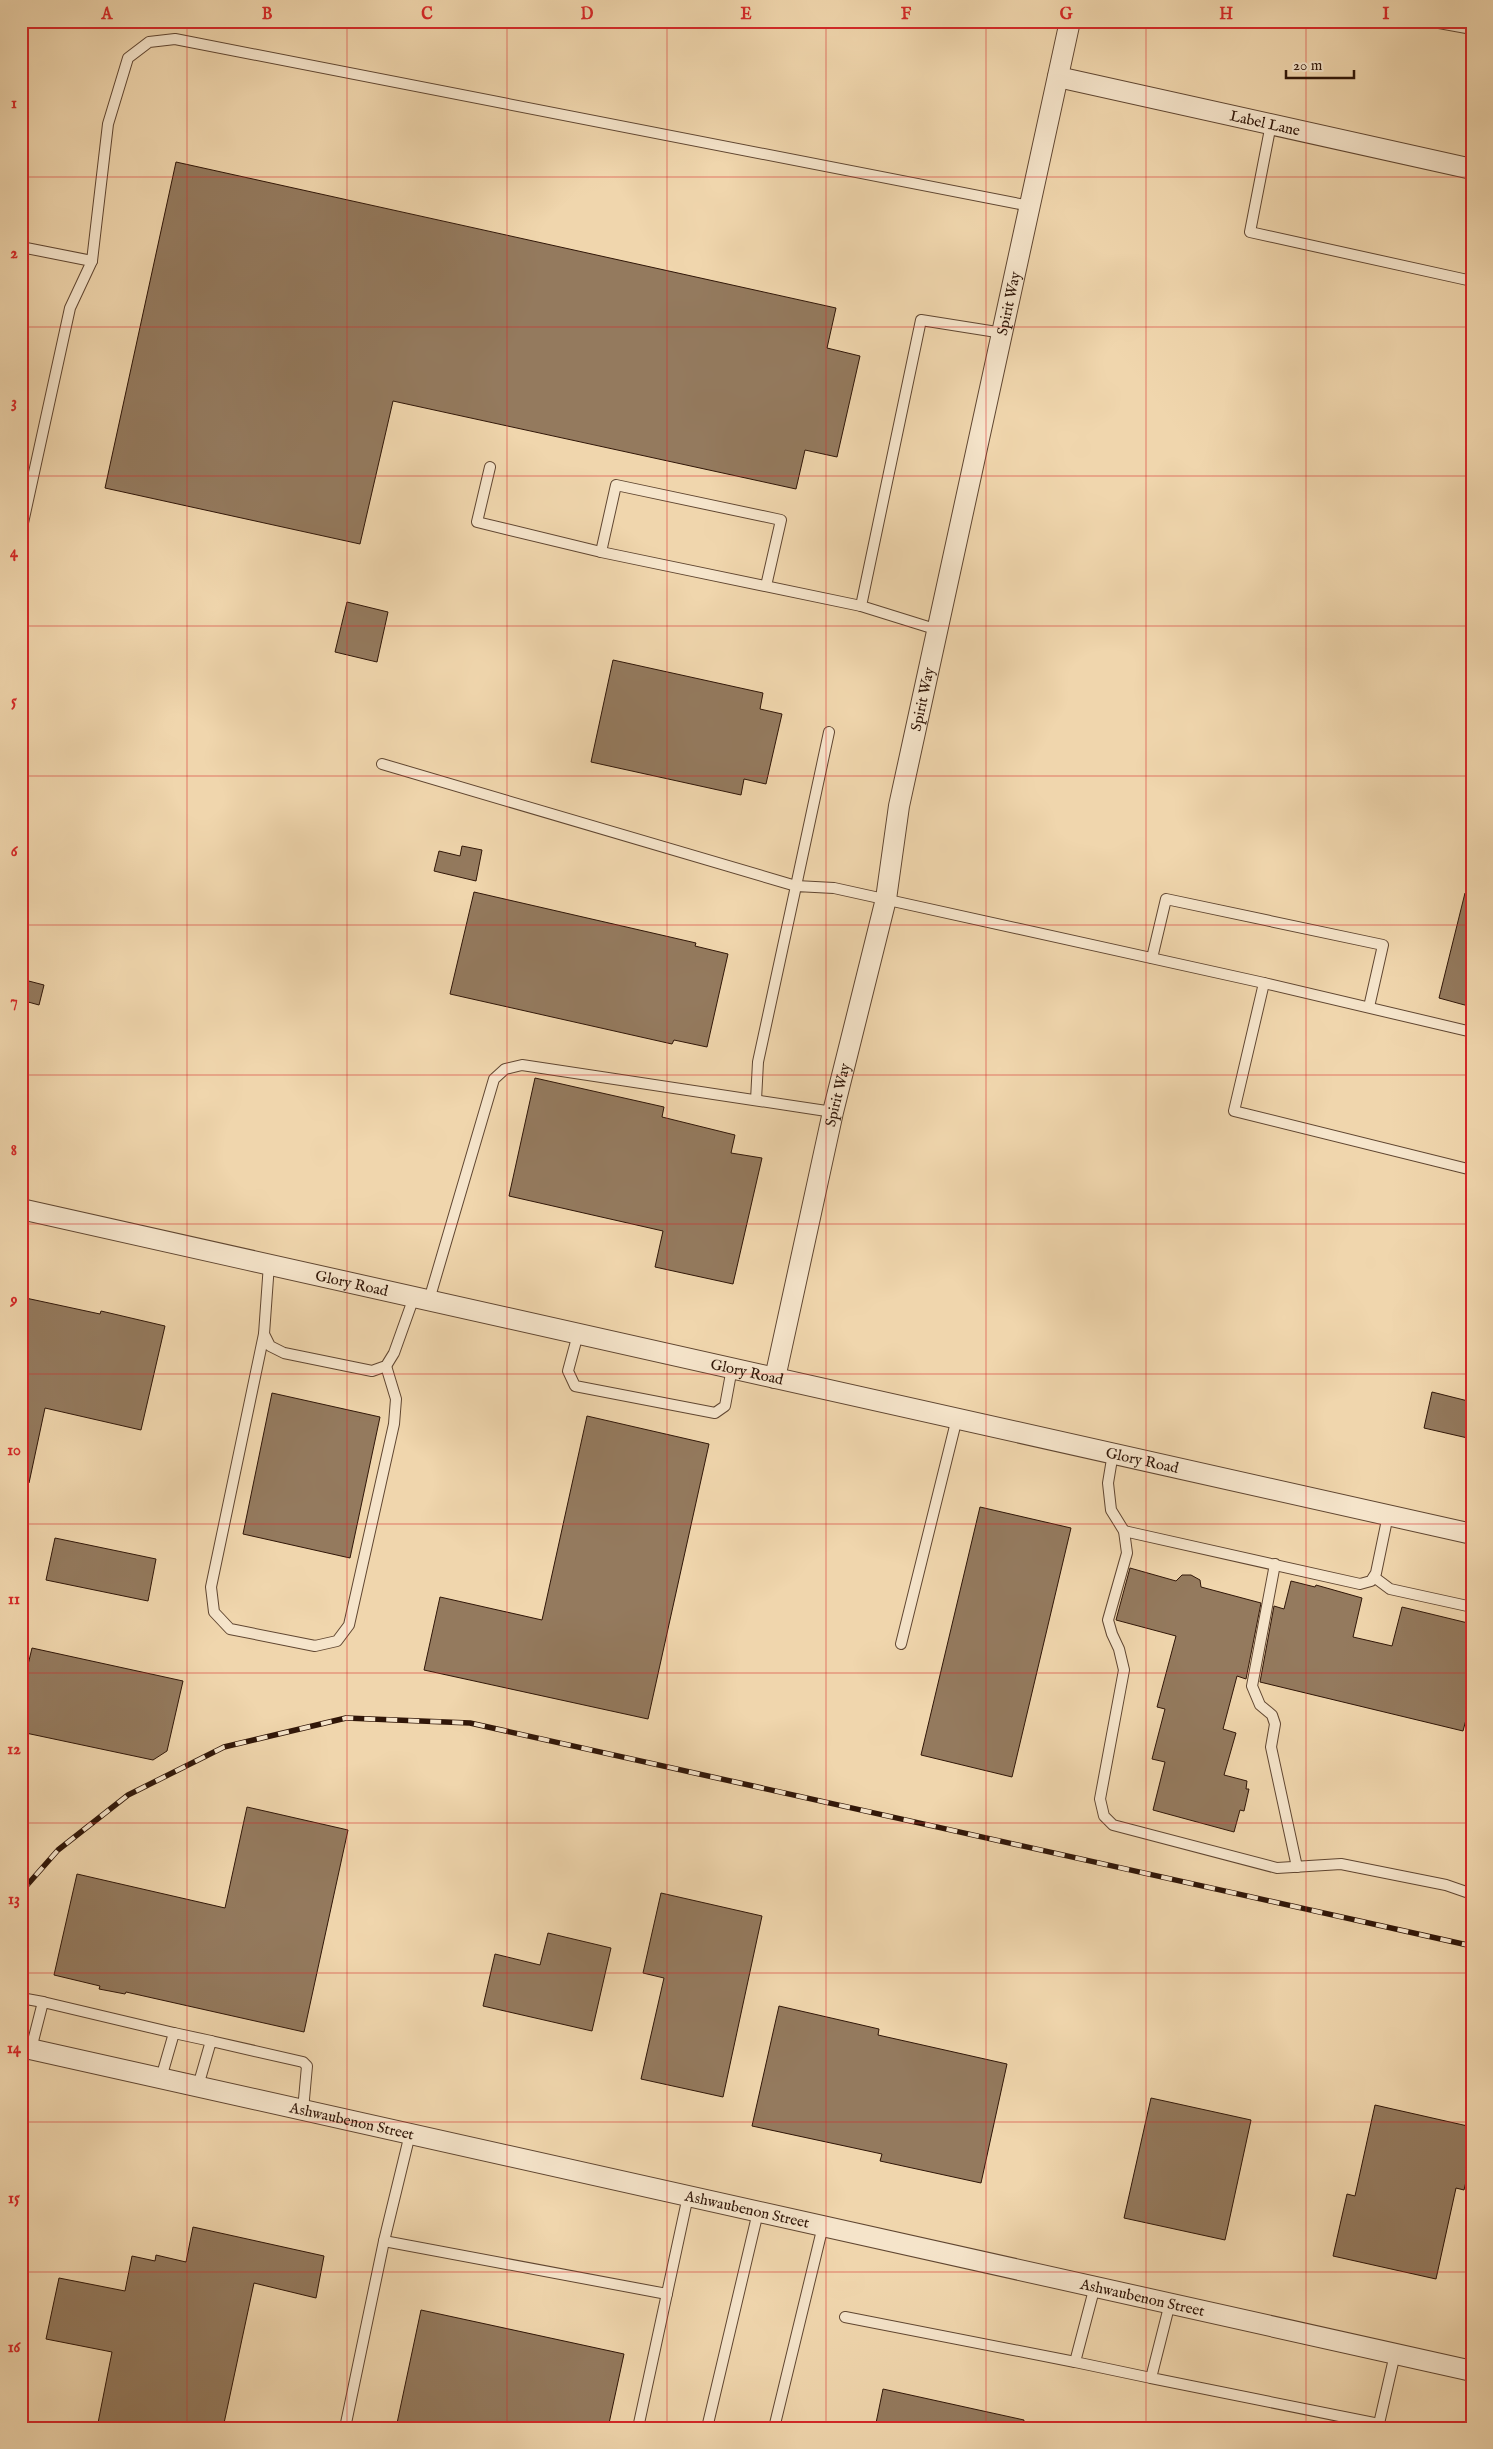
<svg xmlns="http://www.w3.org/2000/svg" width="1493" height="2449" font-family="'IM FELL English',serif">
<style>
.building{fill:#947a5e;stroke:#301608}
.lines{fill:none;stroke-linecap:round;stroke-linejoin:round}
.lane-casing{stroke:#604631;stroke-width:12}
.street-casing{stroke:#604631;stroke-width:22}
.lane{stroke:#f5e4ca;stroke-width:10}
.street{stroke:#f5e4ca;stroke-width:20}
.rail-casing{stroke:#301608;stroke-width:5.5}
.rail{stroke:#f5e4ca;stroke-width:4;stroke-dasharray:11;stroke-linecap:butt}
.grid{fill:none;stroke:#d62828;stroke-width:1;stroke-opacity:0.55}
.labels{text-anchor:middle;dominant-baseline:central;stroke-width:4;stroke-linejoin:round;paint-order:stroke}
.street-label{font-size:15px;fill:#301608;stroke:#f5e4ca}
.neatline{fill:none;stroke:#d62828;stroke-width:2}
.grid-label{font-size:16px;text-anchor:middle;font-weight:bold;fill:#d62828}
</style>
<rect width="100%" height="100%" fill="#f0d6ad"/>
<filter id="stains"><feTurbulence type="fractalNoise" baseFrequency=".004" numOctaves="4"/><feColorMatrix values="0 0 0 0 .2 0 0 0 0 .09 0 0 0 0 .02 0 0 0 .5 -.17"/></filter>
<radialGradient id="worn" r=".72"><stop offset=".6" stop-color="#630" stop-opacity="0"/><stop offset="1" stop-color="#630" stop-opacity=".3"/></radialGradient>
<g class="building">
<path d="M176,162L836,308L827,348L860,356L837,457L805,450L796,489L393,401L360,544L105,488Z"/>
<path d="M347,602L388,612L377,662L335,652Z"/>
<path d="M613,660L763,693L760,709L782,714L766,784L744,779L741,795L591,762Z"/>
<path d="M462,846L482,850L476,881L434,871L439,851L460,856Z"/>
<path d="M474,892L696,943L695,946L728,954L707,1047L674,1040L672,1044L450,994Z"/>
<path d="M1465,893H1472V1007L1439,998Z"/>
<path d="M21,979L44,985L39,1005L21,1000Z"/>
<path d="M535,1078L664,1107L662,1117L735,1135L731,1153L762,1158L733,1284L655,1267L663,1231L509,1196Z"/>
<path d="M21,1297L100,1314L101,1311L165,1326L141,1430L45,1408L29,1483L21,1482Z"/>
<path d="M1432,1392L1472,1402V1439L1424,1428Z"/>
<path d="M272,1393L380,1417L350,1558L243,1534Z"/>
<path d="M587,1416L709,1444L648,1719L424,1670L440,1597L542,1620Z"/>
<path d="M980,1507L1071,1528L1012,1777L921,1755Z"/>
<path d="M55,1538L156,1559L148,1601L46,1580Z"/>
<path d="M1130,1568L1176,1581L1182,1575H1191L1200,1580L1201,1587L1261,1603L1246,1679L1237,1676L1223,1729L1236,1733L1224,1775L1247,1781L1246,1789H1249L1244,1811L1240,1810L1234,1832L1153,1810L1165,1762L1152,1759L1165,1709L1157,1707L1176,1636L1116,1620Z"/>
<path d="M1291,1581L1315,1587L1316,1585L1362,1598L1353,1637L1392,1646L1402,1607L1472,1624V1645L1467,1664L1472,1665V1697L1463,1731L1260,1682L1274,1606L1284,1609Z"/>
<path d="M32,1648L183,1681L167,1751L153,1760L21,1732V1694Z"/>
<path d="M247,1807L348,1830L304,2032L126,1992L125,1994L99,1989L100,1986L54,1975L77,1874L225,1908Z"/>
<path d="M661,1893L762,1916L723,2097L641,2079L664,1978L643,1973Z"/>
<path d="M548,1933L611,1948L592,2031L483,2006L495,1954L540,1965Z"/>
<path d="M779,2006L879,2029L878,2035L1007,2064L981,2183L880,2161L882,2154L752,2126Z"/>
<path d="M1151,2098L1251,2120L1225,2240L1124,2218Z"/>
<path d="M1375,2105L1472,2127V2157L1464,2190L1456,2188L1436,2279L1333,2256L1347,2194L1355,2196Z"/>
<path d="M193,2227L324,2256L316,2298L254,2283L223,2428H97L112,2352L46,2339L59,2278L125,2291L132,2256L155,2261L156,2255L186,2262Z"/>
<path d="M421,2310L624,2354L608,2428H396Z"/>
<path d="M883,2389L1024,2420L1023,2428H875Z"/>
</g>
<g class="lines">
<defs>
<g id="lane">
<path d="M1428,21L1472,29"/>
<path d="M1271,124L1250,232L1472,281"/>
<path d="M21,247L92,261"/>
<path d="M490,467L477,522L601,552L861,606"/>
<path d="M21,532L70,308L92,261L108,124L128,58L149,42L175,39L1030,206"/>
<path d="M601,552L616,485L781,520L766,586"/>
<path d="M938,630L861,606L921,320L1003,333"/>
<path d="M382,764L796,886L829,732"/>
<path d="M1152,958L1166,899L1383,945L1369,1007"/>
<path d="M1264,983L1234,1111L1472,1170"/>
<path d="M756,1100L758,1062L796,886L834,888L1264,983L1472,1032"/>
<path d="M269,1264L264,1334L270,1346L284,1353L372,1371L386,1366L394,1353L414,1297"/>
<path d="M429,1300L494,1079L505,1069L522,1065L833,1112"/>
<path d="M264,1334L211,1587L214,1612L230,1629L315,1646L337,1641L349,1625L394,1424L396,1399L386,1366"/>
<path d="M578,1334L568,1371L575,1386L715,1413L725,1406L732,1368"/>
<path d="M1113,1453L1108,1483L1111,1510L1124,1531L1127,1553L1108,1620L1112,1634L1119,1649L1124,1670L1100,1799L1104,1816L1113,1825L1277,1868L1341,1864L1446,1885L1472,1894"/>
<path d="M1124,1531L1360,1584L1371,1581L1376,1573L1388,1515"/>
<path d="M1275,1564L1252,1686L1260,1705L1272,1715L1275,1724L1271,1747L1297,1867"/>
<path d="M1374,1577L1390,1589L1472,1607"/>
<path d="M901,1644L957,1418"/>
<path d="M21,1998L43,2002"/>
<path d="M31,2049L43,2002L174,2033"/>
<path d="M161,2078L174,2033L211,2041"/>
<path d="M198,2086L211,2041L303,2062L307,2066L303,2110"/>
<path d="M384,2241L667,2294"/>
<path d="M1095,2286L1075,2362L1151,2378"/>
<path d="M1170,2303L1151,2378L1379,2424"/>
<path d="M845,2317L1075,2362"/>
<path d="M345,2428L384,2241L410,2134"/>
<path d="M638,2428L688,2196"/>
<path d="M707,2428L758,2212"/>
<path d="M774,2428L823,2226"/>
<path d="M1378,2428L1395,2354"/>
</g>
<g id="street">
<path id="s1" d="M1058,77L1472,169"/>
<path id="s2" d="M21,1209L1472,1534"/>
<path id="s3" d="M775,1378L833,1112L886,899L899,806L1070,21"/>
<path id="s4" d="M21,2047L1472,2371"/>
</g>
</defs>
<use href="#lane" class="lane-casing"/>
<use href="#street" class="street-casing"/>
<use href="#lane" class="lane"/>
<use href="#street" class="street"/>
<defs>
<path id="rail" d="M21,1892L58,1850L128,1795L224,1747L346,1718L470,1723L1472,1946"/>
</defs>
<use href="#rail" class="rail-casing"/>
<use href="#rail" class="rail"/>
</g>
<path class="grid" d="M187,21V2428M347,21V2428M507,21V2428M667,21V2428M826,21V2428M986,21V2428M1146,21V2428M1306,21V2428M21,177H1472M21,327H1472M21,476H1472M21,626H1472M21,776H1472M21,925H1472M21,1075H1472M21,1224H1472M21,1374H1472M21,1524H1472M21,1673H1472M21,1823H1472M21,1973H1472M21,2122H1472M21,2272H1472"/>
<g class="labels">
<g class="street-label">
<text stroke="none"><textPath href="#s1" startOffset="212">Label Lane</textPath></text>
<text stroke="none"><textPath href="#s3" startOffset="1100">Spirit Way</textPath></text>
<text stroke="none"><textPath href="#s3" startOffset="695">Spirit Way</textPath></text>
<text stroke="none"><textPath href="#s3" startOffset="290">Spirit Way</textPath></text>
<text stroke="none"><textPath href="#s2" startOffset="339">Glory Road</textPath></text>
<text stroke="none"><textPath href="#s2" startOffset="744">Glory Road</textPath></text>
<text stroke="none"><textPath href="#s2" startOffset="1149">Glory Road</textPath></text>
<text stroke="none"><textPath href="#s4" startOffset="339">Ashwaubenon Street</textPath></text>
<text stroke="none"><textPath href="#s4" startOffset="744">Ashwaubenon Street</textPath></text>
<text stroke="none"><textPath href="#s4" startOffset="1149">Ashwaubenon Street</textPath></text>
</g>
</g>
<rect width="1493" height="2449" fill="none" stroke="#f0d6ad" stroke-width="55"/>
<path d="M1286 70v8h68v-8" fill="none" stroke="#301608" stroke-width="2.5"/>
<text x="1293" y="70" font-size="15" fill="#301608" stroke="#f5e4ca" stroke-width="4" paint-order="stroke">20 m</text>
<rect x="28" y="28" width="1438" height="2394" class="neatline"/>
<g class="grid-label">
<text x="107" y="19">A</text>
<text x="267" y="19">B</text>
<text x="427" y="19">C</text>
<text x="587" y="19">D</text>
<text x="746" y="19">E</text>
<text x="906" y="19">F</text>
<text x="1066" y="19">G</text>
<text x="1226" y="19">H</text>
<text x="1386" y="19">I</text>
<text x="14" y="108">1</text>
<text x="14" y="258">2</text>
<text x="14" y="407">3</text>
<text x="14" y="557">4</text>
<text x="14" y="706">5</text>
<text x="14" y="856">6</text>
<text x="14" y="1006">7</text>
<text x="14" y="1155">8</text>
<text x="14" y="1305">9</text>
<text x="14" y="1455">10</text>
<text x="14" y="1604">11</text>
<text x="14" y="1754">12</text>
<text x="14" y="1904">13</text>
<text x="14" y="2053">14</text>
<text x="14" y="2203">15</text>
<text x="14" y="2352">16</text>
</g>
<rect width="100%" height="100%" filter="url(#stains)"/>
<rect width="100%" height="100%" fill="url(#worn)"/>
</svg>
